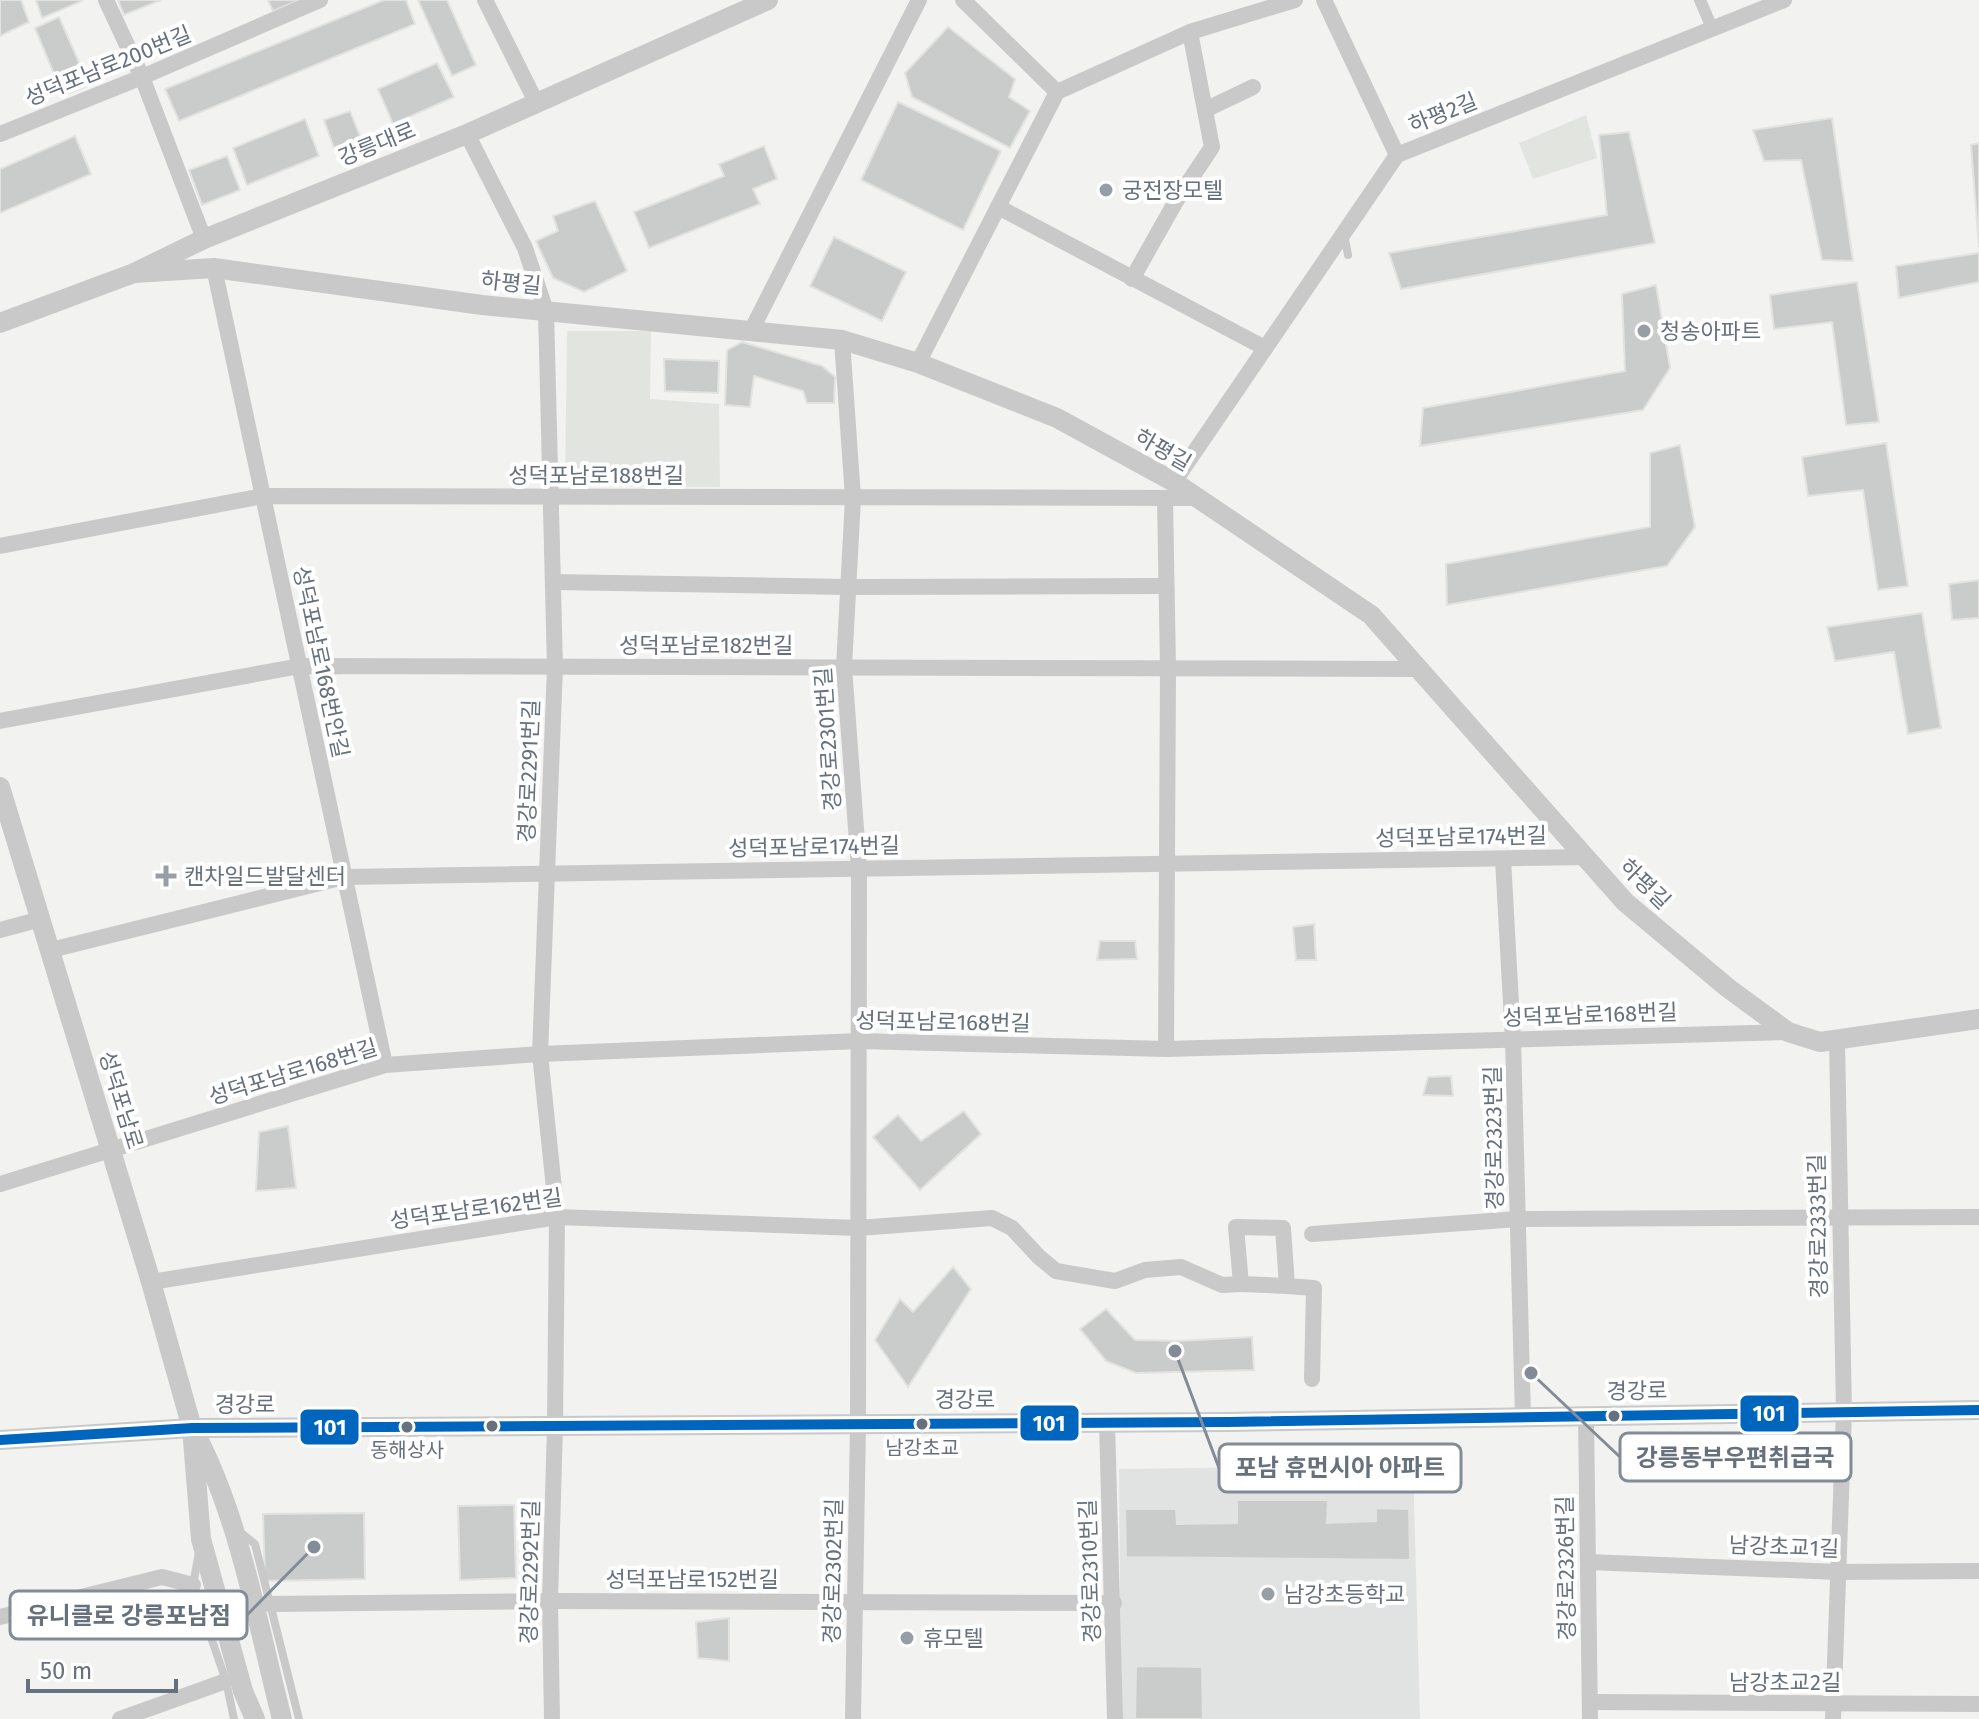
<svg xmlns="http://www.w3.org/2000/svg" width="1979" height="1719" font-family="'Fira Sans','Noto Sans KR',sans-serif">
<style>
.built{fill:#e1e2e2}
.green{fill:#e2e5df}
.building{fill:#cacccc;stroke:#e2e2e0;stroke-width:2}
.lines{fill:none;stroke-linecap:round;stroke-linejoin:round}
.service{stroke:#c9c9ca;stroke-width:8}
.pedestrian{stroke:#c9c9ca;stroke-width:12}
.minor{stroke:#c9c9ca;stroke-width:16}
.tertiary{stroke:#c9c9ca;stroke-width:20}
.bus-1-casing{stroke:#fff;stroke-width:16}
.bus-1{stroke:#0065bd;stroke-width:10}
.poi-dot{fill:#979ea6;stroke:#fff;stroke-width:3}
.bus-dot{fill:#66717d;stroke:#fff;stroke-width:3}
.labels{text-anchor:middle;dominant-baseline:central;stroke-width:8;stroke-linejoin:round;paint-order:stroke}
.bus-label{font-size:20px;fill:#66717d;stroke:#fff}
.street-label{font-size:22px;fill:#66717d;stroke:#fff}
.poi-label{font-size:22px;fill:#66717d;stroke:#fff;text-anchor:start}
.leader{fill:none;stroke:#838c96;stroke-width:3}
.callout-dot{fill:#838c96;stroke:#fff;stroke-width:3}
.callout{fill:#fff;stroke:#838c96;stroke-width:3}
.callout-label{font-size:24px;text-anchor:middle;font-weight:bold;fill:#66717d}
.line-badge{stroke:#fff;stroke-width:3}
.badge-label{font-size:22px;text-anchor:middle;font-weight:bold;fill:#fff}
</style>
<rect width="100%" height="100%" fill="#f2f2f1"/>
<path class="built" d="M1413,1465L1420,1719H1121L1119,1469Z"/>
<g class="green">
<path d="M1586,115L1597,158L1533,179L1519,143Z"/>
<path d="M567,331H651L650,399L719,404L720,487L565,486Z"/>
</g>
<g class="building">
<path d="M0,0H21L29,22L0,36Z"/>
<path d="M36,0H81L82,1L42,18Z"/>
<path d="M118,0H161L124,15Z"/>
<path d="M268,0H300L273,11Z"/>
<path d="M384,0H406L415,24L179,121L165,89Z"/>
<path d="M418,0H447L476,65L452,76Z"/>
<path d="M59,17L89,85L63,96L35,28Z"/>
<path d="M948,27L1015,79L1009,97L1030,111L1010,148L912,97L905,73Z"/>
<path d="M437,63L454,97L393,124L378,89Z"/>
<path d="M898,102L1001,151L963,230L861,180Z"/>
<path d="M350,111L362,141L335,151L324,120Z"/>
<path d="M1832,118L1853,261L1822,260L1801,160L1764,161L1753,130Z"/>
<path d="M305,119L319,156L247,185L233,148Z"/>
<path d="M1629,132L1655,243L1401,289L1389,253L1607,215L1599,135Z"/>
<path d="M75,136L91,174L0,213V169Z"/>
<path d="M1979,143V247L1971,145Z"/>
<path d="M764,146L777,179L753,189L760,204L649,248L634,212L724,176L719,164Z"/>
<path d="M227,156L240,190L202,205L189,170Z"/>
<path d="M595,201L627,271L584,292L553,278L536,241L558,231L553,216Z"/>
<path d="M834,237L906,272L882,321L810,286Z"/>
<path d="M1979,253V282L1899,298L1896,266Z"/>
<path d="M1857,282L1879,422L1846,425L1832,322L1774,329L1770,295Z"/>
<path d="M1656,285L1670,368L1643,410L1420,446L1423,408L1625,371L1622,294Z"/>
<path d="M742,342L822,366L835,377L834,403H807L803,391L754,376L750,407L725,405L727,350Z"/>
<path d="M664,359L719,361L718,393L665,391Z"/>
<path d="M1886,443L1908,586L1878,590L1863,490L1808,496L1802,457Z"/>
<path d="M1680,445L1695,527L1667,566L1447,605L1446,564L1650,527V453Z"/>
<path d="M1979,580V618L1952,620L1949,584Z"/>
<path d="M1922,613L1941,728L1908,734L1894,652L1835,661L1827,627Z"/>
<path d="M1314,924L1316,960H1296L1293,927Z"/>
<path d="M1100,941H1135L1137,959L1097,960Z"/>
<path d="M1451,1076L1453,1096L1423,1095L1428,1077Z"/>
<path d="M964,1111L981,1134L920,1190L873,1137L898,1115L921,1141Z"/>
<path d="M288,1126L296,1188L256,1191L259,1132Z"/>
<path d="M953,1267L971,1289L908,1387L875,1340L900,1299L913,1312Z"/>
<path d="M1106,1309L1135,1340L1179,1341L1252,1337L1254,1370L1136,1373L1106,1361L1080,1329Z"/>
<path d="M1237,1500H1328L1327,1523L1376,1521V1508L1409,1509L1410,1560L1126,1557L1125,1509H1176L1177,1524L1237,1523Z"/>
<path d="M514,1505L516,1578L460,1580L458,1506Z"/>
<path d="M364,1513L365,1579L265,1581L263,1514Z"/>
<path d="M729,1618V1661L698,1658L696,1622Z"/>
<path d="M1136,1666L1202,1667L1203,1719H1135Z"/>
</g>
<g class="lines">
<g class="service">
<path d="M1344,234L1348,255"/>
<path d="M239,1531L255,1544L299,1719"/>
<path d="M199,1552L193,1585L226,1681L234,1719"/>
</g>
<path class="pedestrian" d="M1700,0L1712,28"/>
<g class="minor">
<path d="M106,0L142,77L204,239"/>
<path d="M485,0L536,102"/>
<path d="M963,0L1057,92"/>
<path d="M1324,0L1397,155"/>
<path d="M1205,110L1253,87"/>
<path d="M0,134L142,77L320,0"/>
<path d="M467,134L525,248L546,311L555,667L540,1054L557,1217L555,1426L550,1601L552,1719"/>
<path d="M998,207L1265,348"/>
<path d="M214,268L385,1065"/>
<path d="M1132,279L1176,201L1212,147L1190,32"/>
<path d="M751,331L919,0"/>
<path d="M842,340L853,498L844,667L859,869L858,1424L853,1719"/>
<path d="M918,363L1057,92L1190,32L1295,0"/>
<path d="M1174,482L1397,155L1784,0"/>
<path d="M1165,498L1168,668L1166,1049"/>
<path d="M0,546L263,496L1197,498"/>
<path d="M553,582L848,587L1166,586"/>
<path d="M0,721L300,666L1418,669"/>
<path d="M1503,859L1513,1039L1523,1417"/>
<path d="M0,930L41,919"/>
<path d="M51,950L344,877L1586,857"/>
<path d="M0,1184L385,1065L540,1054L859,1041L1166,1049L1788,1032"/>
<path d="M1312,1234L1518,1219L1979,1217"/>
<path d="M151,1282L557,1217L858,1228L992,1218L1012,1228L1039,1257L1056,1271L1115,1281L1145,1270L1181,1267L1222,1285L1241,1284L1236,1227L1283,1228L1287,1286L1314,1288L1312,1379"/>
<path d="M1241,1284L1287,1286"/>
<path d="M1586,1416L1590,1719"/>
<path d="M1107,1422L1115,1719"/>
<path d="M1588,1562L1838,1572L1979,1571"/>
<path d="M270,1604L550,1601L1114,1603"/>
<path d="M0,1617L162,1577L193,1585"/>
<path d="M1590,1702L1979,1704"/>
<path d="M120,1719L226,1681"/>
<path d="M1833,1719L1844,1412L1837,1040"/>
</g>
<g class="tertiary">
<path d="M134,273L214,268L482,305L842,340L918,363L1057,418L1174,482L1371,615L1625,902L1728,988L1788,1032L1820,1042L1979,1019"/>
<path d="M0,323L134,273L204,239L467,134L768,0"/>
<path d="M0,787L151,1282L192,1428L201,1539L243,1691L255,1719"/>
<path d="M196,1435C240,1519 258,1626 282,1719"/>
<path d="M0,1440L192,1428L1228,1422L1979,1410"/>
</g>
<defs>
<path id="bus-1" d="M0,1440L192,1428L1228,1422L1979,1410"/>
</defs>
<use href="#bus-1" class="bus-1-casing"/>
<use href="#bus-1" class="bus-1"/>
</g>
<g class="poi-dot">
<circle cx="1106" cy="190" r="8"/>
<circle cx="1644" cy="331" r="8"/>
<path d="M162 864h8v8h8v8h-8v8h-8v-8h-8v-8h8z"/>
<circle cx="1268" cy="1594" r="8"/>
<circle cx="907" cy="1638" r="8"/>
</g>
<g class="bus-dot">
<circle cx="1614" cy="1416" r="7"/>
<circle cx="922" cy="1424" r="7"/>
<circle cx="492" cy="1426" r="7"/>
<circle cx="407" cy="1427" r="7"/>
</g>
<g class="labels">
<g class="bus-label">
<text x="922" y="1448">남강초교</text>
<text x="407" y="1450">동해상사</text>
</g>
<g class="street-label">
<text transform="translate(108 66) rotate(-22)">성덕포남로200번길</text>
<text transform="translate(1443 113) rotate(-22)">하평2길</text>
<text transform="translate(377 144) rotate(-22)">강릉대로</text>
<text transform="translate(511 283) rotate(6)">하평길</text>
<text transform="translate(1163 450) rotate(30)">하평길</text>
<text x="596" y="475">성덕포남로188번길</text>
<text x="706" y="645">성덕포남로182번길</text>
<text transform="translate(321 662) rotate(78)">성덕포남로168번안길</text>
<text transform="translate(828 739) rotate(-94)">경강로2301번길</text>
<text transform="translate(529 771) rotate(-88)">경강로2291번길</text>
<text transform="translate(1461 837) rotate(-1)">성덕포남로174번길</text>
<text transform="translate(814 847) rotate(-1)">성덕포남로174번길</text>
<text transform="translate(1645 884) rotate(44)">하평길</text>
<text transform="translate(1590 1015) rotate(-2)">성덕포남로168번길</text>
<text transform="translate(943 1022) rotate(1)">성덕포남로168번길</text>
<text transform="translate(293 1072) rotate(-17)">성덕포남로168번길</text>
<text transform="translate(121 1100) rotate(73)">성덕포남로</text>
<text transform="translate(1494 1138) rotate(-91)">경강로2323번길</text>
<text transform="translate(476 1209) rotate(-8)">성덕포남로162번길</text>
<text transform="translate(1818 1226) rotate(-91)">경강로2333번길</text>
<text transform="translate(1637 1391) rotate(-1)">경강로</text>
<text x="965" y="1399">경강로</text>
<text x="245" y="1404">경강로</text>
<text transform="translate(1784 1547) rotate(2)">남강초교1길</text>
<text transform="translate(1566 1568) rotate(-91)">경강로2326번길</text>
<text transform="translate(833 1571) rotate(-89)">경강로2302번길</text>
<text transform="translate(1090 1571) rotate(-92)">경강로2310번길</text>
<text transform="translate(530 1572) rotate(-89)">경강로2292번길</text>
<text x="692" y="1579">성덕포남로152번길</text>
<text x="1785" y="1682">남강초교2길</text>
</g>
<g class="poi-label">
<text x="1122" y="190">궁전장모텔</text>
<text x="1660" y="331">청송아파트</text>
<text x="184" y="876">캔차일드발달센터</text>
<text x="1284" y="1594">남강초등학교</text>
<text x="923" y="1638">휴모텔</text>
</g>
</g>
<path class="leader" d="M1531 1373L1620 1457M1175 1351L1219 1468M314 1547L247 1615"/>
<g class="callout-dot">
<circle cx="1531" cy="1373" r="8"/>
<circle cx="1175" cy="1351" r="8"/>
<circle cx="314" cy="1547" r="8"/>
</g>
<g class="callout">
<rect x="1620" y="1433" width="231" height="48" rx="8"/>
<rect x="1219" y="1444" width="242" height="48" rx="8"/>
<rect x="10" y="1591" width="237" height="48" rx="8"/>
</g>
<g class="callout-label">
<text x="1735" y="1466">강릉동부우편취급국</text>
<text x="1340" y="1476">포남 휴먼시아 아파트</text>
<text x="129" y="1624">유니클로 강릉포남점</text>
</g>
<g class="line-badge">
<rect x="1739" y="1394" width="61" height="39" rx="8" fill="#0065bd"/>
<rect x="1019" y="1404" width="61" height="38" rx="8" fill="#0065bd"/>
<rect x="299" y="1408" width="61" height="38" rx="8" fill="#0065bd"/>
</g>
<g class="badge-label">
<text x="1769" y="1421">101</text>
<text x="1049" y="1431">101</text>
<text x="330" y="1435">101</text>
</g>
<path d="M28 1679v12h148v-12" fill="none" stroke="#66717d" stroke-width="4"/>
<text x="40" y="1679" font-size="24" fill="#66717d" stroke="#ffffff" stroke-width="6" paint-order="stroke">50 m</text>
</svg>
